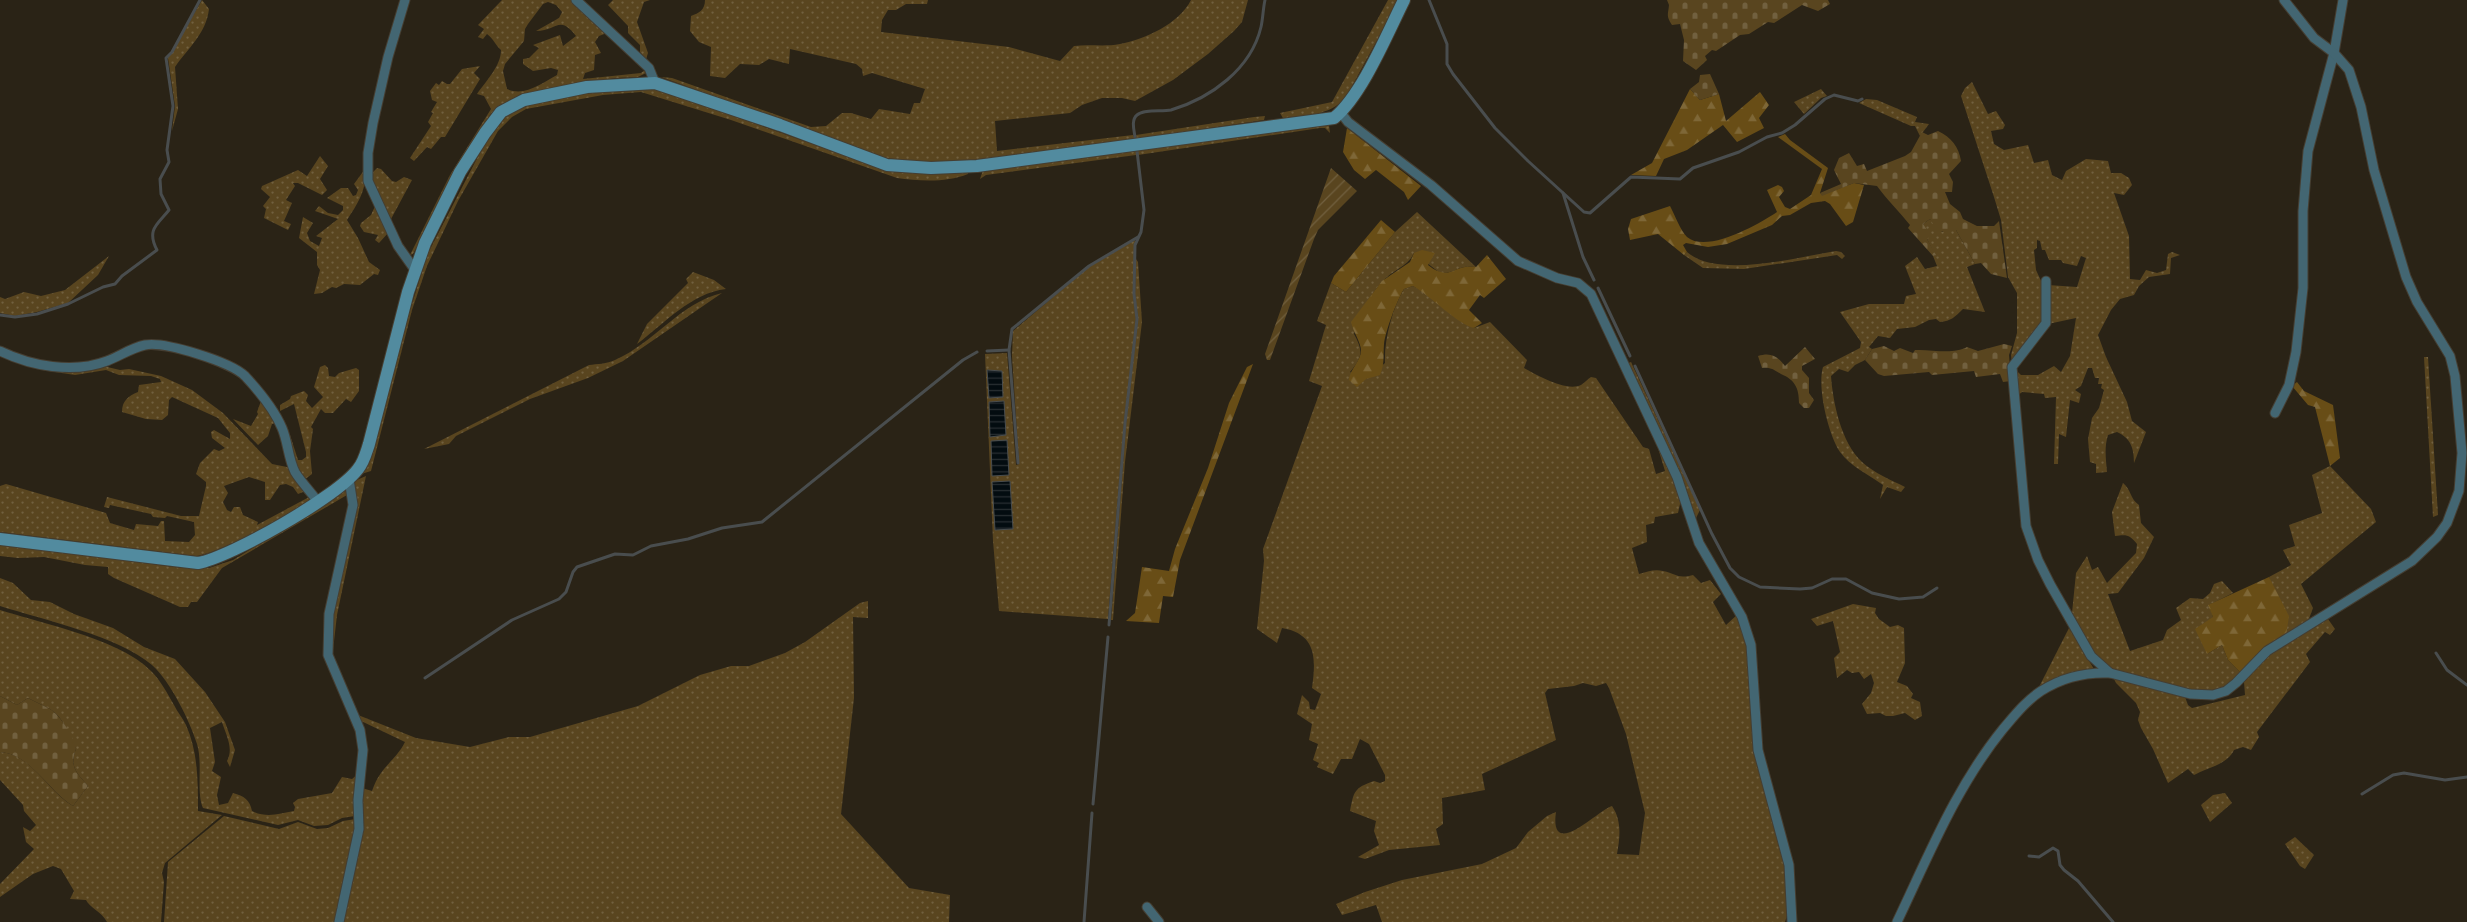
<svg xmlns="http://www.w3.org/2000/svg" width="2467" height="922" font-family="Helvetica,sans-serif">
<style>
.grass{fill:url(#grass-dots);fill-rule:evenodd}
.forest{fill:url(#forest-firs)}
.cemetery{fill:url(#cemetery-stones)}
.garden{fill:url(#garden-furrows)}
.water{fill:url(#water-rules);stroke:#494d4e}
.lines{fill:none;stroke-linecap:round;stroke-linejoin:round}
.stream{stroke:#494d4e;stroke-width:3}
.street-casing{stroke:#453e32;stroke-width:11}
.secondary-casing{stroke:#453e32;stroke-width:14}
.street{stroke:#436672;stroke-width:9}
.secondary{stroke:#528b9f;stroke-width:12}
</style>
<defs>
<pattern id="grass-dots" width="8" height="8" patternUnits="userSpaceOnUse" patternTransform="scale(1.25)"><rect width="8" height="8" fill="#59451f"/><path d="M2 2h.1M6 6h.1" fill="none" stroke="#71603f" stroke-width="1.8" stroke-linecap="round"/></pattern>
<pattern id="forest-firs" width="22" height="20" patternUnits="userSpaceOnUse" patternTransform="scale(1.25)"><rect width="22" height="20" fill="#684d16"/><path d="M5 1l3.5 6h-7zM16 11l3.5 6h-7z" fill="#7e6737"/></pattern>
<pattern id="cemetery-stones" width="16" height="16" patternUnits="userSpaceOnUse" patternTransform="scale(1.25)"><rect width="16" height="16" fill="#59451f"/><path d="M2 7V4a2 2 0 0 1 4 0v3zM10 15v-3a2 2 0 0 1 4 0v3z" fill="#71603f"/></pattern>
<pattern id="garden-furrows" width="10" height="10" patternUnits="userSpaceOnUse" patternTransform="scale(1.25)"><rect width="10" height="10" fill="#59451f"/><path d="M-1 1l2-2M0 10L10 0M9 11l2-2" fill="none" stroke="#71603f"/></pattern>
<pattern id="water-rules" width="6" height="5" patternUnits="userSpaceOnUse" patternTransform="scale(1.25)"><rect width="6" height="5" fill="#030c10"/><path d="M0 2.5h6" fill="none" stroke="#282f32"/></pattern>
</defs>
<rect width="100%" height="100%" fill="#2a2316"/>
<g class="grass">
<path d="M202,0L209,9C206,34 188,48 175,67L178,109L172,131L175,106L168,58Z"/>
<path d="M502,0H572L607,33L599,36L595,42L601,53L595,55L594,70L585,73L583,79L641,73L645,70L646,73L638,77L615,78L521,94L498,107L490,115L467,151L413,254L410,255L450,175L491,109L484,96L477,94C486,81 501,66 501,50C495,45 494,39 487,34L483,39L478,37L484,29L478,25ZM548,2L556,5L562,12L559,18L536,31C557,31 559,14 576,36L563,46L560,35L533,45L539,48L529,58L523,59V64L533,71L551,68L558,70L557,75C542,83 525,97 507,89L503,71L505,64L524,41L525,29L528,24L543,4Z"/>
<path d="M613,0H650L644,2L637,22L648,53L646,59L640,52V45L628,33V26L608,5Z"/>
<path d="M705,0H928L927,4H906L896,10H888L882,20L881,32L1009,47L1060,61L1074,46C1089,44 1105,47 1120,44C1145,39 1179,24 1191,0H1248L1242,22L1234,31L1208,54L1173,80L1135,101L1122,98H1102L1082,105L1070,113L995,121L997,151L1133,135L1135,139L1136,135L1254,117L1265,116L1264,120L1135,139L951,163H934L885,158L661,77L672,78L811,127L826,126L842,113H851L871,119L879,109L910,114L914,103H920L925,89L872,73L863,76L862,69L856,64L790,49L789,64L769,59L759,65L740,64L725,78L710,76L711,47L699,42L690,31L691,16C699,13 705,10 705,0Z"/>
<path d="M1388,0H1399L1345,99C1329,115 1305,116 1284,120L1280,113L1332,102Z"/>
<path d="M480,66L474,73L480,79L445,137H441L431,149L427,147L414,161L410,158L431,126L428,122L433,113L431,112L437,102L432,100L430,91L436,83L439,85L442,81L447,84H450L462,69Z"/>
<path d="M1972,82L1988,114L1996,111L2005,125L2003,129L1991,131L1994,144L2004,150L2028,145L2034,163L2048,160L2052,175L2062,180L2066,171L2086,159L2108,161L2111,173H2121L2129,178L2132,185L2124,195L2114,193L2129,236L2130,279L2140,280L2146,270L2157,273L2166,270L2168,254L2172,252L2180,255L2171,258L2170,274L2149,277L2139,286L2134,295L2120,299L2111,310L2098,335L2106,357L2127,402L2132,421L2146,432L2134,463C2134,449 2131,438 2117,432L2108,435C2104,448 2106,459 2107,472L2096,473V464L2090,462L2088,439L2092,418L2099,408L2104,390L2101,388L2102,384H2098L2099,378H2095L2092,368H2088L2081,386L2075,390L2081,394L2079,403L2070,400L2066,437L2059,434L2058,464H2054L2056,397L2045,398L2044,394L2022,392L2016,397L2014,368L2021,375H2038L2054,366L2061,372L2070,356L2076,318L2048,324V285L2077,287L2086,258L2081,256L2077,266L2063,263L2061,260H2049L2045,250H2042L2040,241L2037,240V248L2034,250L2036,270L2042,283L2044,323L2012,364L2011,355L2017,333V293L2008,277L2001,220L1994,197L1961,96L1965,88Z"/>
<path d="M651,89L665,92L861,161L903,173L968,172V174C946,183 919,181 897,178L731,120L641,92L603,95L526,109L512,117L498,131L458,201L427,266L412,310L371,471L358,475L428,253L486,141L504,117L521,106L587,93Z"/>
<path d="M1821,89L1827,96L1821,98L1804,114L1794,102Z"/>
<path d="M1866,99L1877,100L1917,117L1915,122L1929,124L1920,136L1915,126H1911L1859,103Z"/>
<path d="M1329,125L1330,133L1325,128H1320L1138,155L1137,151L1136,155L986,175L980,179L983,170Z"/>
<path d="M320,156L328,166L320,179L327,190L322,195L298,183H293L295,186L286,200L292,203L284,221L291,224L288,230L264,218L266,209L263,206L270,197L261,189L262,186L298,170L307,176Z"/>
<path d="M377,168L381,169L392,181L396,182L404,177L412,180L391,219L372,179L371,174Z"/>
<path d="M365,169C367,190 358,203 347,220L358,238L369,262L380,270L378,275L374,274L360,285L344,284L336,288L332,287L322,293L314,294L320,270L317,265V252L299,238L303,217L313,223L307,233L310,241L319,246L322,238L316,236L338,219L315,211L319,206L328,213L338,215L343,210V206L327,198L341,188H348L353,196L356,195L358,190L354,184Z"/>
<path d="M376,204L389,232L379,243L375,240L378,235L364,232L360,226L361,223L371,215Z"/>
<path d="M1417,212L1476,267C1459,264 1455,274 1440,273L1414,253C1408,267 1392,270 1382,282C1368,297 1361,315 1354,334C1363,351 1363,356 1350,372L1366,379L1385,363C1384,340 1392,309 1404,289L1413,286L1429,295L1474,328L1490,322L1527,360L1524,368C1537,375 1566,392 1581,385C1584,383 1588,379 1591,377L1596,378L1643,447L1649,449L1656,474L1665,471L1658,448L1661,446L1682,495L1678,513L1655,517L1654,523L1646,525L1647,542L1632,548L1639,574C1647,572 1654,569 1663,571C1677,574 1677,579 1693,575L1701,583L1710,580L1721,594L1713,602L1726,625L1738,614C1754,651 1746,692 1753,731C1761,777 1801,880 1785,922H1382L1376,905L1342,915L1336,904L1365,892L1402,880L1482,864L1516,848L1528,832L1547,816L1556,812C1549,862 1598,810 1612,806C1622,821 1620,837 1617,854L1639,855L1645,813L1626,734L1609,688L1606,683L1596,686L1583,683L1574,686L1548,689L1545,693L1556,740L1482,774L1485,790L1442,798L1443,824L1436,829L1440,845L1389,850L1365,859L1358,857L1379,845L1374,831L1376,821L1350,811C1354,791 1354,788 1374,781L1380,783L1385,781V775L1369,744L1360,739L1352,759H1341L1333,774L1317,767L1319,763L1313,760L1318,744L1309,740L1312,724L1297,714L1302,695L1309,702L1310,709L1315,710L1321,694L1312,688C1316,659 1317,634 1282,628L1277,643L1257,629L1264,561L1263,549L1322,386L1309,381L1326,325L1317,321L1331,283L1346,292L1395,232Z"/>
<path d="M1930,219L1942,232L1947,229L1956,230L1975,264L1967,267L1985,312L1963,309C1955,317 1951,321 1940,322L1936,319L1929,320L1915,327L1897,329L1890,338L1878,336L1869,347L1872,349L1865,360L1855,365L1848,372L1839,369L1831,376C1833,403 1841,442 1862,462C1874,473 1891,480 1905,487L1901,492L1887,487L1880,499L1883,485C1869,475 1850,466 1840,452C1828,434 1817,387 1823,367L1860,348L1861,342L1840,312L1869,304H1904L1906,296L1916,294L1905,266L1917,257L1925,269L1937,266L1933,256L1935,255L1927,239L1923,224Z"/>
<path d="M1135,240L1133,294L1136,319L1124,423L1108,619L999,611L993,541L985,354L1007,353L1016,465L1019,464L1012,356L1013,331L1092,264ZM1010,481L1013,528L995,529L993,482Z"/>
<path d="M1836,251L1841,252L1845,256L1842,259L1837,255L1744,269L1703,268L1684,255L1687,252C1717,279 1799,257 1836,251Z"/>
<path d="M109,256L98,275L68,303L37,312L15,316L0,313V297L5,299L24,292L41,296L65,290Z"/>
<path d="M1136,259L1138,262L1142,322L1125,462L1113,620H1111L1126,423L1138,319L1135,294Z"/>
<path d="M693,272L714,280L726,289C691,293 664,324 637,344L647,324L688,283L686,279Z"/>
<path d="M722,293L623,361L588,378L530,399L456,436L449,444L424,449L589,365C597,364 607,364 615,360C654,343 680,303 722,293Z"/>
<path d="M2424,357H2428L2438,515L2433,517Z"/>
<path d="M1631,362L1700,510L1694,522L1626,364Z"/>
<path d="M325,365L328,368L329,376L335,377L339,373L356,368L359,370V391L351,402L346,399L333,413H325L321,409L311,427L313,429L310,451L312,474L304,480L293,461L287,432L290,435L298,460H302L306,457V452L294,404L280,411V405L290,399L291,396L304,391L308,395L306,401L312,408L323,397L314,387L320,367Z"/>
<path d="M103,366L120,370L129,369L161,376L192,390L223,413L272,464L292,468L308,490L298,494L293,487L286,484L280,485L270,500H265V482L249,477L224,486L228,493L223,502L227,510L231,512L234,507H240L243,515L258,522L257,525L311,496L310,500C290,515 220,553 196,556L0,532V486L6,484L106,513L110,523L134,530L136,524L158,526L161,521H164L165,541L189,542L195,535L194,522L167,516L165,518L153,517L151,514L110,505L109,508L104,507L107,497L181,516H199L206,486V482L196,474L200,463L214,449L219,451L225,448L212,438L211,432L214,430L230,439V433L218,418L172,397L169,400L168,415L162,420L146,419L122,412C122,401 128,396 138,392L139,385L161,382L160,379L151,376L119,375L106,370L75,375L42,370L40,368Z"/>
<path d="M261,401L277,423L272,424L268,436L258,445L233,419L251,426L258,414L257,412Z"/>
<path d="M2330,466L2371,509L2376,522L2301,584L2313,608L2307,624L2286,636L2269,577L2291,565L2283,550L2295,546L2289,525L2322,513L2312,475Z"/>
<path d="M366,476L337,615L332,659L330,626L352,482Z"/>
<path d="M2123,483C2131,489 2130,499 2139,505L2141,523L2154,537L2144,558L2118,593L2108,594L2130,651L2163,640L2167,630L2181,620L2176,608L2190,598L2203,599L2210,593L2214,584L2222,581L2233,593L2209,605L2213,617L2207,654L2222,645L2228,660L2242,674L2224,689L2213,693L2198,692L2111,670L2098,661L2072,613L2076,573L2087,556L2092,570L2098,567L2107,583L2136,553L2137,544C2130,535 2127,534 2115,536L2112,512Z"/>
<path d="M345,489L347,495L222,568L197,602H191L188,607H180L114,578L108,574V567L85,565L44,557L18,558L0,556V544L182,568H209L233,560L334,498Z"/>
<path d="M0,578L13,583L31,600L50,602L74,614L113,628L144,647L175,659L205,692L225,722L235,750L230,767L227,761C234,748 226,735 222,722L210,728L215,762L212,771L221,777L217,795L219,805L228,803L233,793C244,796 250,800 252,811C266,818 279,814 294,811L295,807L293,803L298,799L332,793L342,777L352,779L358,774L355,816L342,818L328,825L314,826L298,820L278,825L203,808C196,792 203,763 197,744C190,721 170,681 152,665C118,636 44,620 0,606Z"/>
<path d="M868,601V618L853,617L854,698L841,814L909,888L950,895L949,922H342L362,788L372,791C381,765 395,762 405,742L359,720L358,715L416,738L470,747L509,737H530L638,706L700,675L731,666H749L785,653L805,642L860,603Z"/>
<path d="M1853,604L1876,608L1875,613L1879,619L1890,627L1898,625L1904,628L1905,663L1897,682L1907,686L1913,694L1911,698L1920,702L1922,716L1915,720L1905,713L1893,716H1886L1880,713L1867,714L1862,704L1871,693L1874,683L1871,674L1864,679L1859,672L1852,673L1847,670L1837,678L1834,658L1840,652L1833,621L1817,626L1811,619Z"/>
<path d="M0,610C41,623 122,640 151,671C161,681 167,693 174,705C177,712 183,718 186,725C198,752 198,781 198,811L222,815L165,863L162,873L164,882L161,922H107C102,912 89,907 86,900L70,899L74,891L61,869L53,866L33,874L0,897V884L34,849L26,842L23,827L30,831L36,825L24,811L23,805L0,780V752C32,754 48,792 73,806L88,786C77,773 69,767 76,749C71,736 63,717 50,709C43,705 35,702 28,698L17,705L0,696Z"/>
<path d="M2328,619L2335,629L2330,635L2325,632L2306,654L2310,662L2257,732L2259,737L2251,750L2243,747L2234,750C2228,764 2207,768 2194,775L2188,769L2168,783L2153,749L2141,728L2138,720L2140,712L2136,703L2116,683L2113,677L2185,697L2188,705L2192,708L2245,695L2244,682L2270,653Z"/>
<path d="M2069,628L2094,669L2039,688V687Z"/>
<path d="M2225,793L2232,803L2210,822L2201,805L2213,795Z"/>
<path d="M224,816L279,829L298,822L317,829L328,828L343,821L356,819L357,830L337,922H164L168,862Z"/>
<path d="M2295,837L2314,855L2305,869L2300,866L2285,844Z"/>
</g>
<g class="forest">
<path d="M1690,89L1700,100L1719,94L1726,121L1760,92L1769,105L1759,118L1764,128L1737,142L1723,125L1687,150L1664,159L1656,176L1631,175L1652,163Z"/>
<path d="M1347,128L1421,186L1408,200L1404,192L1376,170L1365,179L1354,170L1343,152Z"/>
<path d="M1785,134L1790,140L1828,168L1820,193L1822,195L1854,183L1864,185L1853,222L1846,226L1830,204L1825,201L1811,203L1790,215L1782,216L1772,225L1727,244L1708,247L1686,243L1683,245L1687,252L1684,255L1658,234L1630,240L1628,229L1631,219L1670,206C1675,215 1680,230 1687,237C1707,254 1759,224 1777,212L1767,190L1778,185L1782,187L1784,191L1779,197L1785,207L1790,209L1811,195L1822,169L1778,137Z"/>
<path d="M1381,220L1395,232L1346,292L1331,283L1334,276Z"/>
<path d="M1422,250L1435,253L1428,265C1451,283 1453,263 1476,267L1487,255L1506,279L1484,298L1480,295L1469,310L1482,323L1474,328C1457,324 1432,297 1413,286L1404,289C1397,300 1385,332 1384,344C1383,356 1385,363 1380,375L1366,379L1357,387L1349,380C1350,368 1361,362 1361,350C1361,343 1353,331 1351,322L1382,281L1410,262L1414,253Z"/>
<path d="M1253,364L1180,560L1173,597L1163,596L1159,623L1126,621L1135,613L1142,567L1169,571L1175,549L1208,468L1229,403L1247,367Z"/>
<path d="M2297,382L2304,391L2333,405L2340,458L2330,466L2315,407L2308,405L2292,386Z"/>
<path d="M2269,577L2289,616L2286,636L2242,674L2228,660L2222,645L2207,654L2195,629L2213,617L2208,605Z"/>
</g>
<g class="cemetery">
<path d="M1667,0H1828L1830,4L1818,11L1802,5L1774,23L1768,22L1749,34L1740,35L1716,51L1712,50L1705,56L1707,60L1696,70L1683,61L1684,40L1680,24L1672,25C1666,16 1668,15 1669,5Z"/>
<path d="M1710,74L1719,94L1700,100L1690,89L1699,82L1700,75Z"/>
<path d="M1938,131C1951,137 1959,147 1961,161L1949,174L1953,182L1952,192H1945L1950,204L1960,212L1963,219L1977,226H1994L1999,221L2007,278L1991,274L1981,263L1975,264L1956,230L1938,232L1930,219L1923,224L1931,236L1927,239L1936,255L1933,256L1908,228L1910,225C1899,211 1887,200 1877,186L1854,183L1822,196L1820,193L1841,184L1834,170L1839,158L1849,153L1857,166L1864,164L1867,171L1905,156L1911,152L1922,132L1928,135Z"/>
<path d="M2004,344L2012,346L2009,355L2011,381L2003,382L2000,374L1976,377L1974,371L1932,375L1929,372L1884,376L1878,374L1865,360L1872,349L1884,346L1894,351L1900,348L1913,353L1915,350C1931,349 1953,355 1967,347L1978,351Z"/>
<path d="M1805,347L1815,359L1802,366V370L1809,378V393L1814,400L1809,408H1804L1799,403C1799,388 1795,380 1781,374C1774,370 1771,367 1762,368L1758,356C1771,352 1777,356 1785,366Z"/>
<path d="M0,696L17,705L28,698C35,702 43,705 50,709C60,715 75,738 76,749C69,767 77,773 88,786L73,806C49,792 31,754 0,752Z"/>
</g>
<path class="garden" d="M1331,168L1357,191L1318,230L1314,239L1270,360H1267L1265,354Z"/>
<g class="water">
<path d="M987,370L1002,371L1003,397L989,398Z"/>
<path d="M1004,401L1006,435L990,437L989,402Z"/>
<path d="M1007,440L1009,475L992,476L991,441Z"/>
<path d="M1010,481L1013,529L995,530L992,482Z"/>
</g>
<g class="lines">
<g class="stream">
<path d="M1429,0L1447,44V64L1453,74L1495,128L1528,161L1584,212L1590,213L1631,177L1680,179L1693,168L1739,152L1767,137L1782,133L1795,125L1825,99L1834,95L1858,101L1862,99"/>
<path d="M1135,137C1134,130 1131,120 1137,115C1144,109 1162,112 1171,110C1211,98 1251,69 1261,27C1263,18 1263,9 1265,0"/>
<path d="M1563,193L1583,257L1594,280"/>
<path d="M1598,288L1630,356"/>
<path d="M0,315L15,317L37,314L68,304L103,287L115,284L122,276L157,250C146,229 158,224 169,210L161,194L160,179L169,162L167,150L173,106L166,58L172,52L200,0"/>
<path d="M987,351L1009,350"/>
<path d="M1635,366L1712,534L1730,568L1739,577L1760,587L1800,589L1812,588L1832,579H1846L1872,593L1899,599L1923,597L1937,588"/>
<path d="M1018,463L1009,350L1012,329L1089,266L1138,237"/>
<path d="M1109,625L1125,423L1137,319L1134,294L1135,245L1141,232L1144,210L1137,151"/>
<path d="M2436,653L2447,670L2467,685"/>
<path d="M425,678L512,620L559,599L566,592L573,572L577,567L615,554L633,555L651,546L688,539L722,528L762,522L963,360L977,352"/>
<path d="M2362,794L2393,775L2404,773L2445,780L2467,777"/>
<path d="M1093,804L1108,637"/>
<path d="M2029,856L2039,857L2053,848L2058,851L2060,865L2064,870L2078,881L2113,922"/>
<path d="M1084,922L1092,813"/>
</g>
<defs>
<g id="street">
<path d="M405,0L388,57L373,123L368,153V181L398,246L415,270"/>
<path d="M576,0L649,68L655,83"/>
<path d="M1341,113L1348,122L1431,185L1518,261L1557,278L1578,283L1591,294L1677,477L1699,543L1742,617L1751,645L1758,750L1789,865L1792,922"/>
<path d="M2046,281V323L2012,367L2026,526L2038,560L2050,584L2091,656L2110,673"/>
<path d="M0,351C31,366 73,374 107,361C120,356 131,348 145,345C164,341 231,362 245,376C259,391 274,409 282,428C288,442 288,458 295,472C301,482 311,492 318,502"/>
<path d="M2275,413L2289,385L2296,352L2303,288V211L2308,151L2334,53L2343,0"/>
<path d="M1147,907L1159,922"/>
<path d="M339,922L359,829L358,800L363,750L360,730L328,655L329,614L353,505L349,479"/>
<path d="M1897,922C1929,855 1956,787 2003,729C2015,715 2026,701 2041,691C2061,678 2086,672 2110,673L2190,694L2213,695L2226,691L2236,683L2267,651L2412,561L2437,537L2447,523L2459,491L2462,453L2455,376L2450,356L2417,302L2406,277L2374,170L2361,107L2349,70L2334,53L2314,38L2284,0"/>
</g>
<path id="secondary" d="M0,539L198,563C231,557 338,496 358,469C364,462 366,453 369,444L408,292L425,243L460,172L485,133L501,112L524,100L587,87L655,83L780,125L887,165L931,168L977,166L1334,118C1362,95 1387,34 1404,0"/>
</defs>
<use href="#street" class="street-casing"/>
<use href="#secondary" class="secondary-casing"/>
<use href="#street" class="street"/>
<use href="#secondary" class="secondary"/>
</g>
</svg>
